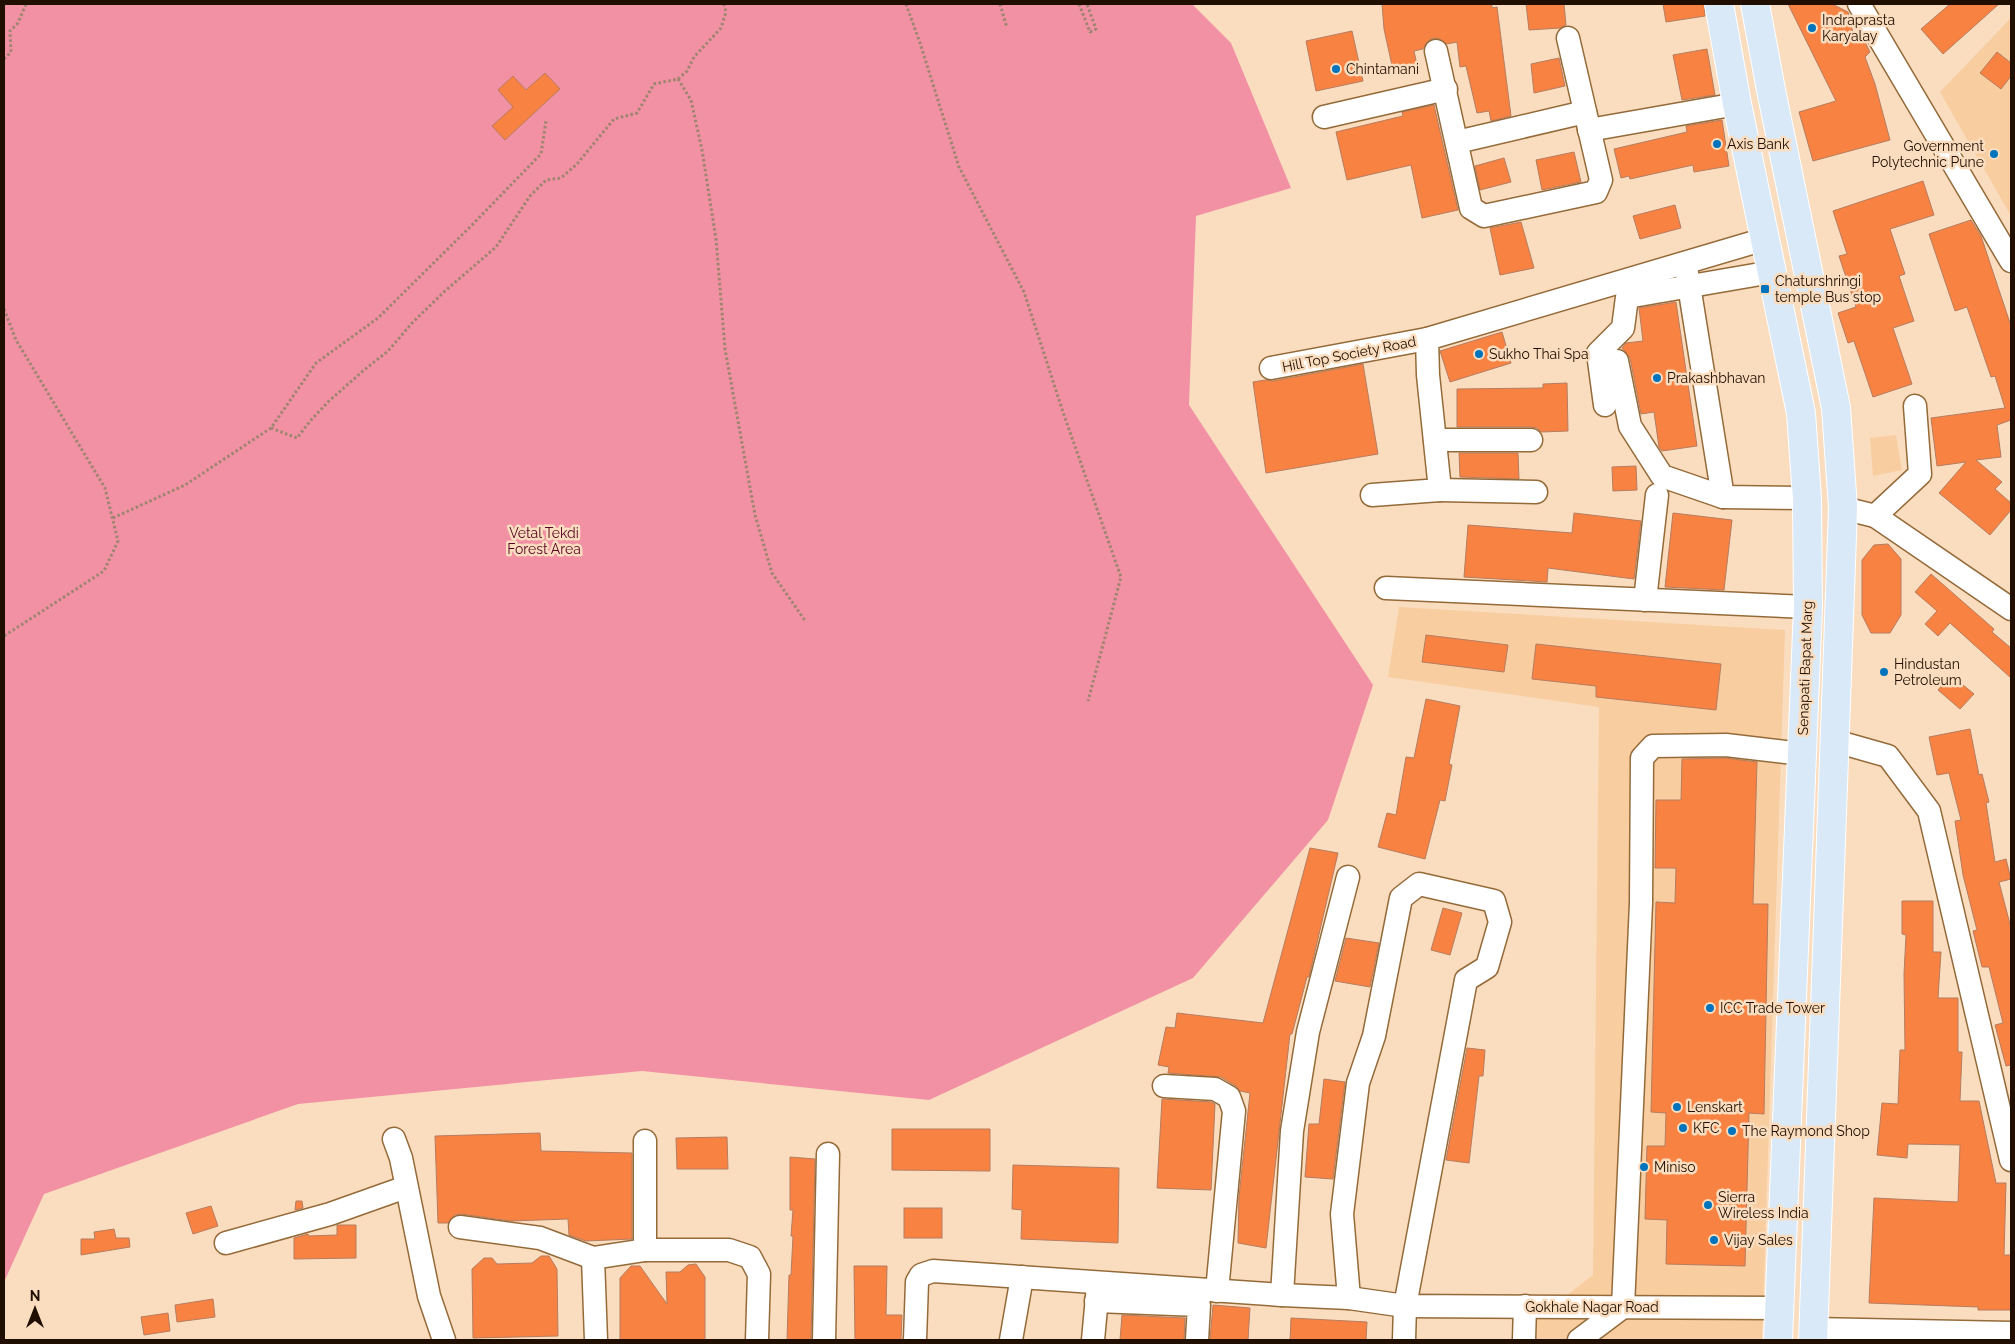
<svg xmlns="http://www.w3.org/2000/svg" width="2015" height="1344" font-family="Raleway,sans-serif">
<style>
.built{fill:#f8cda0}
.green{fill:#f291a4}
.building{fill:#f78242;stroke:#b77c5f}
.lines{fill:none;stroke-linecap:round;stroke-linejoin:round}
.minor-casing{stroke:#956a39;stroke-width:25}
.major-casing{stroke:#fff;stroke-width:30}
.path{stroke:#9d856e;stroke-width:3;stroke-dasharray:2.5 2.5;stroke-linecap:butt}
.minor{stroke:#fff;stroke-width:22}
.major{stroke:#d9e9f8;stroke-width:28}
.poi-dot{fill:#0073bd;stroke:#faddbf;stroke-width:2}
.labels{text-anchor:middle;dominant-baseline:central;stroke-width:5;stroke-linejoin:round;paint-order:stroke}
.poi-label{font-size:14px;fill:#200f00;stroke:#faddbf;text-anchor:start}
.street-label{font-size:14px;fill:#200f00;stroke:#faddbf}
.park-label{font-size:14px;fill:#570222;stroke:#faddbf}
</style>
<rect width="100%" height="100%" fill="#faddbf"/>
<g class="built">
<path d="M2011,18V216L1940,92Z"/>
<path d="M1896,435L1902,470L1873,476L1870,438Z"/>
<path d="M1399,607L1785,630L1762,1340H1516V1335L1593,1275L1599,707L1388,677Z"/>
</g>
<path class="green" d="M4,4H1192L1231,43L1291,188L1196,216L1189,405L1373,685L1328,820L1193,978L929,1100L642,1071L298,1104L44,1194L4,1282Z"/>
<g class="building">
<path d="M1382,4H1492V8L1497,7L1511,116L1491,121L1489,111L1477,113L1466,66L1460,67L1457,42L1447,44L1440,39L1433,38L1427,42L1423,49L1414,51L1417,65L1393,70L1384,29Z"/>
<path d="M1526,4H1564L1566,25L1560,28L1529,30Z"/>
<path d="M1663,4H1704L1705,16L1666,22Z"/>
<path d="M1788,4H1832L1848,12L1853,33L1861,34L1870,52L1865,57L1875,84L1890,140L1813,161L1799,112L1836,101Z"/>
<path d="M1950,4H1999L1943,54L1921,29Z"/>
<path d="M1352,31L1363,81L1316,91L1306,41Z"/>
<path d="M1707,49L1715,95L1682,100L1673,55Z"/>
<path d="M1997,52L2011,63V76L2001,89L1980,73Z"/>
<path d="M1559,58L1565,86L1534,93L1531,64Z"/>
<path d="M545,73L560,89L505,140L492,126L513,107L498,90L513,76L526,90Z"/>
<path d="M1434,105L1458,210L1422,218L1411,165L1347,180L1336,132L1403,116L1402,112Z"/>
<path d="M1722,120L1729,166L1694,172L1693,165L1630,179L1629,176L1621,178L1614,149L1687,132L1686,126Z"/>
<path d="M1574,152L1581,182L1542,190L1536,160Z"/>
<path d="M1504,158L1511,182L1480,190L1475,166Z"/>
<path d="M1923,181L1934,215L1890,229L1905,274L1899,276L1914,321L1893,328L1912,384L1873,397L1854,341L1848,343L1838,313L1856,307L1839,256L1847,254L1833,211Z"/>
<path d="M1675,205L1681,228L1640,239L1633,216Z"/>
<path d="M1971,220L1981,236L2011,326V420L1997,425L2001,457L1976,460L2002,482L1995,489L2011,503V510L1990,535L1939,493L1966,462L1937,466L1931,418L2005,408L1995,376L1991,377L1967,307L1955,311L1929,234Z"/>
<path d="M1521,222L1534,268L1500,275L1490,228Z"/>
<path d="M1676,302L1697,446L1662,451L1659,447L1654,412L1641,414L1630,358L1622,348L1626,343L1643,341L1639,308Z"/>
<path d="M1502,332L1511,363L1450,382L1440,351Z"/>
<path d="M1363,364L1378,454L1266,473L1253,382L1265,380L1273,381Z"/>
<path d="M1567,383L1568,431L1541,432L1537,428L1531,427H1457V389L1543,388V384Z"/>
<path d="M1459,453H1518L1519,479L1460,477Z"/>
<path d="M1636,466L1637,490L1613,491L1612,467Z"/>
<path d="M1574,513L1641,521L1634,579L1548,568L1547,582L1464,577L1468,525L1572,533Z"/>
<path d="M1673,513L1732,520L1724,590L1665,587Z"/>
<path d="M1888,544L1901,559V615L1890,633H1871L1862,615V560L1874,545Z"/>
<path d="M1931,574L1994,629L1992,632L2011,648V678L1950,623L1938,636L1925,624L1937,611L1915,592Z"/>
<path d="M1426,635L1508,645L1504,672L1422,662Z"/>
<path d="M1536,644L1721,664L1716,710L1596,697V686L1532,679Z"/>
<path d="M1951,675L1974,694L1960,709L1938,690Z"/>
<path d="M1426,699L1460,706L1449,764L1452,765L1445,801L1440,800L1425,859L1378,847L1387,813L1396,815L1406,757L1414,758Z"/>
<path d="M1970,729L1979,775L1982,774L1989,802L1986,803L1995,862L2006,859L2011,879L1999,882L2011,928V1065L2006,1066L1995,1025L2003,1023L1989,967H1982L1973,931L1977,930L1963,875L1955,821L1961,820L1949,773L1937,775L1929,737Z"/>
<path d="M1725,758L1757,762L1753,904H1768L1764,1114L1749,1113L1745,1266L1666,1264L1667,1220L1645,1219L1647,1146H1665L1666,1113L1651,1112L1656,902L1675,903L1676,868H1655L1656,800H1681L1682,759Z"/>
<path d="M1310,848L1338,853L1309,977H1307L1292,1034H1290L1266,1248L1238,1243L1239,1197L1250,1093L1240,1091L1236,1086L1221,1077L1168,1073L1169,1067L1158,1065L1166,1027L1175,1028L1177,1013L1263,1023Z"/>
<path d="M1902,901H1933V952H1941L1938,998H1958V1052H1962L1960,1101H1979L1996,1183H2006L2004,1255H2011V1310H1978V1307L1869,1303L1874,1198L1958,1202L1960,1145L1908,1144L1907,1158L1877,1155L1882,1103L1898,1104L1900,1050H1905L1904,974L1906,935L1902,934Z"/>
<path d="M1443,908L1462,913L1450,955L1431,950Z"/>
<path d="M1346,938L1379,943L1370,987L1335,981Z"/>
<path d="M1467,1048L1485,1050L1483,1076H1479L1469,1163L1446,1160Z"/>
<path d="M1324,1079L1345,1082L1333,1179L1305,1177L1309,1124H1319Z"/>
<path d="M1162,1099L1211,1102L1215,1104L1211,1190L1157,1188Z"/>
<path d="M892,1129H990V1171L892,1170Z"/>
<path d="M540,1133L541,1151L632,1153V1239L586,1241L569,1235L568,1219L511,1221L461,1214L455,1215L448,1223H438L435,1136Z"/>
<path d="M727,1137L728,1169H677L676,1138Z"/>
<path d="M790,1157L815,1159L811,1340H787L789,1275H791L793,1236H791L793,1210H790Z"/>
<path d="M1013,1165L1119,1168L1118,1243L1021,1239L1022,1210L1012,1209Z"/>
<path d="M296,1201H302L303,1208L295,1210Z"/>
<path d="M211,1206L218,1226L193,1234L186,1213Z"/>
<rect x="904" y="1208" width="38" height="30"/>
<path d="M337,1225H356V1258L294,1259V1238L308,1234L309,1236L337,1235Z"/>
<path d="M114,1229L116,1238H129L130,1247L81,1255V1239H95L94,1232Z"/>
<path d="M541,1256H549L557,1269L558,1336L473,1338L472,1269L484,1258H492L497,1264L532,1263Z"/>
<path d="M696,1264L705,1277V1340H620V1278L631,1266H640L667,1304L666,1272H680L688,1265Z"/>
<path d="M854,1266H887L886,1315H902L901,1340H855Z"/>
<path d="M213,1299L215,1317L177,1322L175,1305Z"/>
<path d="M1213,1305L1250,1308L1248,1340H1210Z"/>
<path d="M168,1313L170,1331L144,1335L141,1317Z"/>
<path d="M1122,1315L1185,1318L1184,1340H1120Z"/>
<path d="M1291,1318L1367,1322L1366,1340H1290Z"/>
</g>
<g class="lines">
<defs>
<g id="minor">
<path d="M1859,4L2011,261"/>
<path d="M1436,51L1471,208L1484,216L1596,192L1601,180L1568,38"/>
<path d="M1324,117L1446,89"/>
<path d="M1589,130L1737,104"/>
<path d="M1457,142L1585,112"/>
<path d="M1687,273L1723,497"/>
<path d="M1617,361L1630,426L1662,476L1723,497L1807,498"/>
<path d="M1271,368L1427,339"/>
<path d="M1605,405L1598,353L1623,328L1627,297L1772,272"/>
<path d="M1435,440H1531"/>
<path d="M1440,490L1536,492"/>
<path d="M1372,495L1440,490L1428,375L1427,339L1765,239"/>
<path d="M1843,508L1875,516L2011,609"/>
<path d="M1875,516L1920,474L1915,406"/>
<path d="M1386,588L1808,607"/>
<path d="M1645,600L1657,495"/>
<path d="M1835,741L1888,756L1929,811L2011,1160"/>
<path d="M1164,1086L1215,1089L1229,1097L1234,1111L1217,1291"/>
<path d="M394,1139L401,1158L429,1296L444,1340"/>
<path d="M645,1141V1250"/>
<path d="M460,1227L540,1238L593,1258"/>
<path d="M226,1243L330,1214L406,1187"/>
<path d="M1282,1295L1292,1131L1308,1032L1348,877"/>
<path d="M1349,1298L1342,1214L1358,1083L1374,1036L1401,898L1419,884L1494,901L1500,922L1487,967L1466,980L1405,1306L1404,1340"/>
<path d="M1096,1301L1199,1305L1197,1340"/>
<path d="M1813,1329L2011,1333"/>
<path d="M596,1340L593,1258L645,1250H729L750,1257L759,1274L757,1340"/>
<path d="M824,1340L828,1154"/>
<path d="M915,1340L917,1282L921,1275L933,1271L1282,1295L1349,1298L1405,1306L1779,1308"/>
<path d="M1011,1340L1022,1277"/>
<path d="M1093,1340L1098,1286"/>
<path d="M1524,1340L1525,1306"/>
<path d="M1579,1340L1623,1307L1641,903L1642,758L1653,746L1726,745L1802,754"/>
</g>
<g id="major">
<path d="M1719,4L1737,104L1801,413L1807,498L1808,607L1778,1340"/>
<path d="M1755,4L1771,90L1836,408L1843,508L1813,1340"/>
</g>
</defs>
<use href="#minor" class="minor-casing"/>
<use href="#major" class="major-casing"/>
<g class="path">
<path d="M906,4L920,43L959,167L1024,292L1065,418L1121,577L1088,701"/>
<path d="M1000,4L1007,28"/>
<path d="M1079,4L1090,32L1096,29L1087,4"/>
<path d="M4,59L11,52L10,31L18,23L26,4"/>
<path d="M678,79L691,100L702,150L716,239L725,349L755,515L772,573L806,622"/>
<path d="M4,309L16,340L105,488L118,541L104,571L4,636"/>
<path d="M271,428L297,438L311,420L329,401L364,370L388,351L413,322L445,291L496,247L530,196L546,180L561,178L577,164L614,119L637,113L654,84L678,79L687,71L694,57L721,28L726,12L724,4"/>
<path d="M113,518L185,485L271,428L316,363L378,318L469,228L541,154L546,121"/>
</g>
<use href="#minor" class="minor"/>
<use href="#major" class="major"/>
</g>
<g class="poi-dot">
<circle cx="1812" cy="28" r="5"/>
<circle cx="1336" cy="69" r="5"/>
<circle cx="1717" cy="144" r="5"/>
<circle cx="1994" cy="154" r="5"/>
<rect x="1760" y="284" width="10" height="10" rx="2.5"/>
<circle cx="1479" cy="354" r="5"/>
<circle cx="1657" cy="378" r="5"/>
<circle cx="1884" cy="672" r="5"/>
<circle cx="1710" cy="1008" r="5"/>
<circle cx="1677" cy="1107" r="5"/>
<circle cx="1683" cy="1128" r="5"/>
<circle cx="1732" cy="1131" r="5"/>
<circle cx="1644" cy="1167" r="5"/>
<circle cx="1708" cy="1205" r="5"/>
<circle cx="1714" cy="1240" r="5"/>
</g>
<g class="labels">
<g class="poi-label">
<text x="1822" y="20">Indraprasta<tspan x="1822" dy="16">Karyalay</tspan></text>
<text x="1346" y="69">Chintamani</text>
<text x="1727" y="144">Axis Bank</text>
<text x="1984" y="146" text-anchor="end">Government<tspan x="1984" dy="16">Polytechnic Pune</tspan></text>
<text x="1775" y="281">Chaturshringi<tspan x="1775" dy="16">temple Bus stop</tspan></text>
<text x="1489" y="354">Sukho Thai Spa</text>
<text x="1667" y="378">Prakashbhavan</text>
<text x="1894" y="664">Hindustan<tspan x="1894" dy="16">Petroleum</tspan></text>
<text x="1720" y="1008">ICC Trade Tower</text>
<text x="1687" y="1107">Lenskart</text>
<text x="1693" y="1128">KFC</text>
<text x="1742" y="1131">The Raymond Shop</text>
<text x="1654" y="1167">Miniso</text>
<text x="1718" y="1197">Sierra<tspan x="1718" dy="16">Wireless India</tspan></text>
<text x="1724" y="1240">Vijay Sales</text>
</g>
<g class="street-label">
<text transform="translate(1349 354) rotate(-11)">Hill Top Society Road</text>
<text transform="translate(1805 668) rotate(-88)">Senapati Bapat Marg</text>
<text x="1592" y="1307">Gokhale Nagar Road</text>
</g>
<g class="park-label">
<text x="544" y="533">Vetal Tekdi<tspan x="544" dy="16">Forest Area</tspan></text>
</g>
</g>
<rect width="2015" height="1344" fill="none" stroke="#200f00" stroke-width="10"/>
<g transform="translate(35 1309)" stroke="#faddbf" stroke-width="4" paint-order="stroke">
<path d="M0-4L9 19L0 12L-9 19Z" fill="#200f00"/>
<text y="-8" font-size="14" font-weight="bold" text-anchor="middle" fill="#200f00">N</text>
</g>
</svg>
